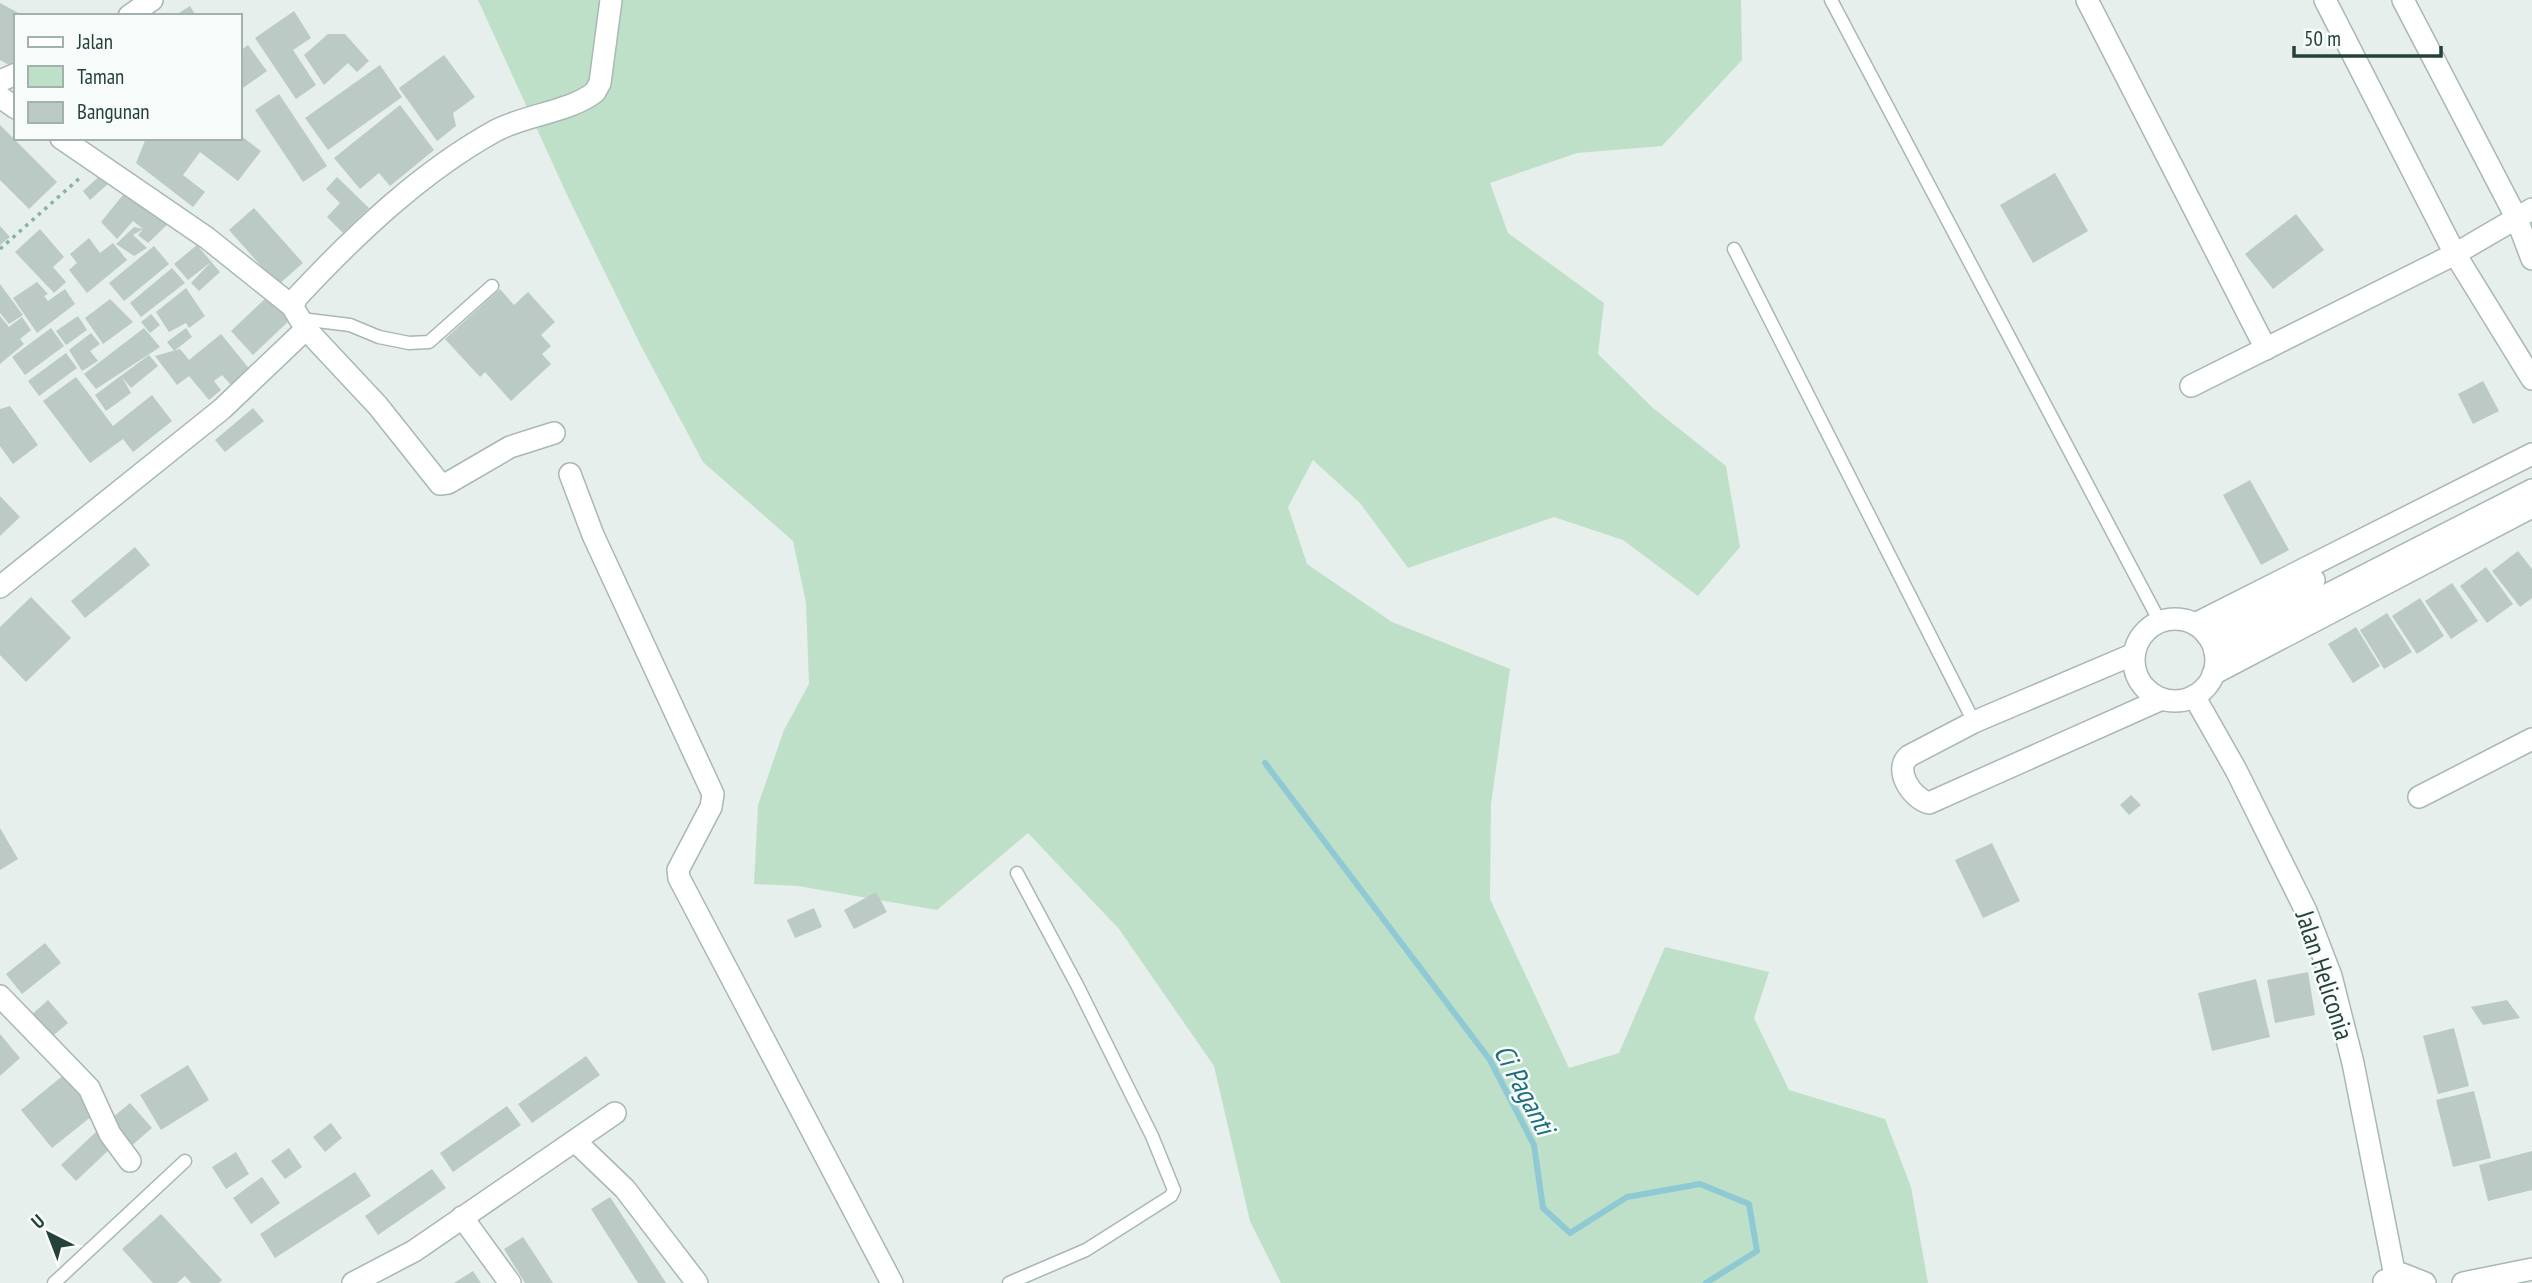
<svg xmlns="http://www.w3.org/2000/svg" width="2532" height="1283" font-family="'PT Sans Narrow',sans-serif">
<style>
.green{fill:#bfe0c8}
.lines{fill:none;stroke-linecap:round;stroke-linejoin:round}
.stream{stroke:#8ec9d4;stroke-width:6}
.building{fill:#bbcac4}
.service-casing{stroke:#a8b8b2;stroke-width:15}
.minor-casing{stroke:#a8b8b2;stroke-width:24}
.path{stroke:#86b3a5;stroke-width:3.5;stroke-dasharray:3.5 5;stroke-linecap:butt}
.service{stroke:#fff;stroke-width:12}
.minor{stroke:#fff;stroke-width:21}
.labels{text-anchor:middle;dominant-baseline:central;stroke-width:5;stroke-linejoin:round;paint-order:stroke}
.street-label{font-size:26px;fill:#24423a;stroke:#f7fbf9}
.water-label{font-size:28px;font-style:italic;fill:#1c6f80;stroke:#f7fbf9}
</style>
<rect width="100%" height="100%" fill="#e6efeb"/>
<path class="green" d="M478,0H1741L1742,60L1662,146L1577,153L1490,183L1508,233L1604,303L1598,354L1653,408L1726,466L1740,547L1698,596L1623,540L1554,517L1408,568L1360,503L1313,460L1288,507L1307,564L1392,622L1510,669L1491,804L1490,899L1569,1068L1619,1053L1665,947L1769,972L1754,1018L1789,1090L1885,1119L1911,1187L1928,1283H1281L1250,1221L1214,1066L1119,929L1028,833L937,910L798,886L754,884L758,805L784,730L809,684L806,603L793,541L703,462L641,346L568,197Z"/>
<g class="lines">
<path class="stream" d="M1265,763L1490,1060L1534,1145L1543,1208L1570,1233L1627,1197L1700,1184L1749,1204L1757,1251L1706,1283"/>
</g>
<g class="building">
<path d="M0,3L24,16H16V56L11,66L0,60Z"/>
<path d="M190,6L196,16H174Z"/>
<path d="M294,11L311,38L293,50L316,85L296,99L255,38Z"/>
<path d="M328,34H345L369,61L357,72L348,63L324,85L304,55Z"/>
<path d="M248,45L267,71L240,90V51Z"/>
<path d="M444,55L475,97L453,113L456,126L437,141L399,88Z"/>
<path d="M380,65L402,97L328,150L305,118Z"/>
<path d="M279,94L327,166L303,182L255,110Z"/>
<path d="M400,105L434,150L390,186L379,173L360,189L334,158Z"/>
<path d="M0,125L57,182L29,209L0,180Z"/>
<path d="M240,135L261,151L238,181L200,152L183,175L205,192L193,207L136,163L146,138H240Z"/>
<path d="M2055,173L2088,231L2033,263L2000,205Z"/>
<path d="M102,174L109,183L90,200L83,191Z"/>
<path d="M337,177L369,208L343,233L327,217L340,203L326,189Z"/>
<path d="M127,190L170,222L148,243L138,235L143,229L133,235L147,248L134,256L116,244L134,227L143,229L133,221L117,239L101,222Z"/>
<path d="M254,208L303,263L278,285L229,230Z"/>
<path d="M2296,214L2324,250L2273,289L2245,254Z"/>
<path d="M0,226L10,237L0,245Z"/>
<path d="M40,229L64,257L53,267L66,282L54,293L15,252Z"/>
<path d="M89,238L100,253L113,243L127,260L87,293L69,270L77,263L70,254Z"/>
<path d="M197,245L220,272L199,291L191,283L211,262L188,280L174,264Z"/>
<path d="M154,246L169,264L124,301L109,283Z"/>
<path d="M172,268L185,283L141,317L130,303Z"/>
<path d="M37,282L48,294L44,296L48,301L65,289L75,304L37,333L13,298Z"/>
<path d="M0,284L23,315L9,324L0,313Z"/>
<path d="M186,288L205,316L189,328L186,323L169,332L156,312Z"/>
<path d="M500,289L514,305L528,292L555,322L541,335L551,346L542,354L551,364L511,401L485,372L480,377L445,339Z"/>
<path d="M269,295L291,319L253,355L231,331Z"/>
<path d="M110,299L133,322L103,344L85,318Z"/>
<path d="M151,314L160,325L150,333L141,322Z"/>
<path d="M0,316L9,327L22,317L31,330L20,339L24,344L0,364Z"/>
<path d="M78,316L87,330L66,345L56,331Z"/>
<path d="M51,328L64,346L25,375L12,357Z"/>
<path d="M144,328L160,347L96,389L84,374Z"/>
<path d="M186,328L192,337L174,351L167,342Z"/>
<path d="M91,333L100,344L90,351L98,361L82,371L69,350Z"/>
<path d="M221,334L251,371L232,386L222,375L214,381L221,390L209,400L189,376L177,385L155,356L180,349L189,360Z"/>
<path d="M66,353L77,368L39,396L28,381Z"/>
<path d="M149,355L158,366L131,388L122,377L131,393L106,411L95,395Z"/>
<path d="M76,377L113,426L152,395L172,421L133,452L123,439L90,463L43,401Z"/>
<path d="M2483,381L2499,411L2473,424L2458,394Z"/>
<path d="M10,406L38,445L13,464L0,446V409Z"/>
<path d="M253,408L264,421L225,452L215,440Z"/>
<path d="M2250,480L2289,550L2261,565L2223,495Z"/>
<path d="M0,496L20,517L0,536Z"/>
<path d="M135,547L150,565L85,618L71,601Z"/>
<path d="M2518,551L2532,569V598L2520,607L2492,571Z"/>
<path d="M2486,567L2513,604L2487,623L2460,586Z"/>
<path d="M2452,583L2478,621L2451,639L2425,601Z"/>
<path d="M31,597L71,638L26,682L0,655V627Z"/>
<path d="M2420,598L2444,636L2417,654L2392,616Z"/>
<path d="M2387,613L2412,652L2384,669L2360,630Z"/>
<path d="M2356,627L2380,666L2353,683L2328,644Z"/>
<path d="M2131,795L2141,805L2129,815L2120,805Z"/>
<path d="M0,828L18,859L0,870Z"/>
<path d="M1992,843L2020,901L1983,918L1955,860Z"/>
<path d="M876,892L887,912L854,929L844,910Z"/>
<path d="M814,908L822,927L795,938L787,920Z"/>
<path d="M45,943L61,963L22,994L6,974Z"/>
<path d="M2308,972L2315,1015L2275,1023L2267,980Z"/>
<path d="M2256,979L2270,1037L2212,1051L2198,993Z"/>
<path d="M48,1000L68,1023L47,1041L28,1018Z"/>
<path d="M2507,1000L2520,1018L2483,1025L2471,1007Z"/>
<path d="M2454,1028L2469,1086L2438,1094L2423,1036Z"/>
<path d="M0,1034L20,1058L0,1076Z"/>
<path d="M586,1056L600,1075L532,1123L518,1104Z"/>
<path d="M188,1065L209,1100L161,1130L140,1095Z"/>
<path d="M66,1073L97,1112L52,1148L21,1110Z"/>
<path d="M2474,1091L2491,1158L2453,1167L2436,1100Z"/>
<path d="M130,1103L152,1128L130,1147L107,1122Z"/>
<path d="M507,1106L521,1125L453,1172L440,1153Z"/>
<path d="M331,1123L342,1138L325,1152L313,1137Z"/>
<path d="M98,1130L113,1146L76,1181L61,1165Z"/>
<path d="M289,1148L302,1167L285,1179L271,1161Z"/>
<path d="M2532,1151V1190L2488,1201L2479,1165Z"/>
<path d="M236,1152L249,1174L226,1189L212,1167Z"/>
<path d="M432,1169L446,1188L378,1235L365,1216Z"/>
<path d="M355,1172L371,1196L275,1258L260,1234Z"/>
<path d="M262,1177L280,1203L251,1224L233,1198Z"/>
<path d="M610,1197L637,1238L666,1283H638L591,1209Z"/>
<path d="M161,1214L222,1280L219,1283H191L185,1276L177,1283H153L122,1249Z"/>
<path d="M523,1237L537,1258L553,1283H525L504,1249Z"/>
<path d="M473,1271L481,1283H454Z"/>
</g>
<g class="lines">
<defs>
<g id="service">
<path d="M1831,0L2160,622"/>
<path d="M1734,249L1974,722"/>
<path d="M301,319L350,325L379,337L409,343L429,342L492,286"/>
<path d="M54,1283L185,1161"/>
<path d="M1009,1283L1086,1250L1171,1196L1174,1190L1152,1136L1077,985L1017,873"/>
</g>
<g id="minor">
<path d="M2087,0L2266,349"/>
<path d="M2325,0L2455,254L2532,379"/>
<path d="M2403,0L2516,217L2532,259"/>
<path d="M129,16L152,0"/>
<path d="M0,81L16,74"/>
<path d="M0,97L16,108"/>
<path d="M61,138L207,238L292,306L306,329L378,406L440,484L448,483L510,447L554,433"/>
<path d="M292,306L298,296C356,234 421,172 495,131C524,115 570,112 595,92L600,83L611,0"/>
<path d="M2191,386L2455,254L2532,209"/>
<path d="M570,474L593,535L713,794L711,807L678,870L679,878L892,1283"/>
<path d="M0,587L222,409L306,329"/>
<circle cx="2175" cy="660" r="41"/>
<path d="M2195,624L2532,454"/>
<path d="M2207,635L2314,580"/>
<path d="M2215,652L2532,490"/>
<path d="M2134,654L1974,722L1909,756C1893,769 1911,798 1929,803L2162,699"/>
<path d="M2213,674L2532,507"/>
<path d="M2194,696L2236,770L2306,911L2331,976L2353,1063L2395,1276"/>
<path d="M2419,797L2532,739"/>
<path d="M0,996L89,1088L110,1134L130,1161"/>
<path d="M575,1141L625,1189L697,1283"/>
<path d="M462,1217L510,1283"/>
<path d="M2384,1281L2402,1274L2425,1283"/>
<path d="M353,1283L414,1251L615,1113"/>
<path d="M2463,1283L2532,1269"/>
</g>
</defs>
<use href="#service" class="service-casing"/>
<use href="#minor" class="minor-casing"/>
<path class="path" d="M0,249L82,176"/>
<use href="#service" class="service"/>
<use href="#minor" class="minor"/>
</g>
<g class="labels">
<g class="street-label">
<text transform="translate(2325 975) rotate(72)">Jalan Heliconia</text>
</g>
<g class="water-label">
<text transform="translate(1525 1089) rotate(62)">Ci Paganti</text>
</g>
</g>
<rect x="14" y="14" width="228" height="126" fill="#f7fbf9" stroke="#a3b1ad" stroke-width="2"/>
<rect x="28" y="37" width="35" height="10" fill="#ffffff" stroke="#a3b1ad" stroke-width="2"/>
<text x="77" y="49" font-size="21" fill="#24423a">Jalan</text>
<rect x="28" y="66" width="35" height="21" fill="#bfe0c8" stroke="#a3b1ad" stroke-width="2"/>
<text x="77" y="84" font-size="21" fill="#24423a">Taman</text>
<rect x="28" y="102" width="35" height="21" fill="#bbcac4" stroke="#a3b1ad" stroke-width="2"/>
<text x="77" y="119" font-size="21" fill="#24423a">Bangunan</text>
<g transform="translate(49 1234) rotate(318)" stroke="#f7fbf9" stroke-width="5" paint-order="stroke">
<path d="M0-5L12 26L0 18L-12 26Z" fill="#24423a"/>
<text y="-10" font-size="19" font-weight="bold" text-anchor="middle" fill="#24423a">U</text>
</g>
<path d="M2294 46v10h147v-10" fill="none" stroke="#24423a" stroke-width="3.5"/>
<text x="2304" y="46" font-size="21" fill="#24423a" stroke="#f7fbf9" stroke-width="5" paint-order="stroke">50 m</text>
</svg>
